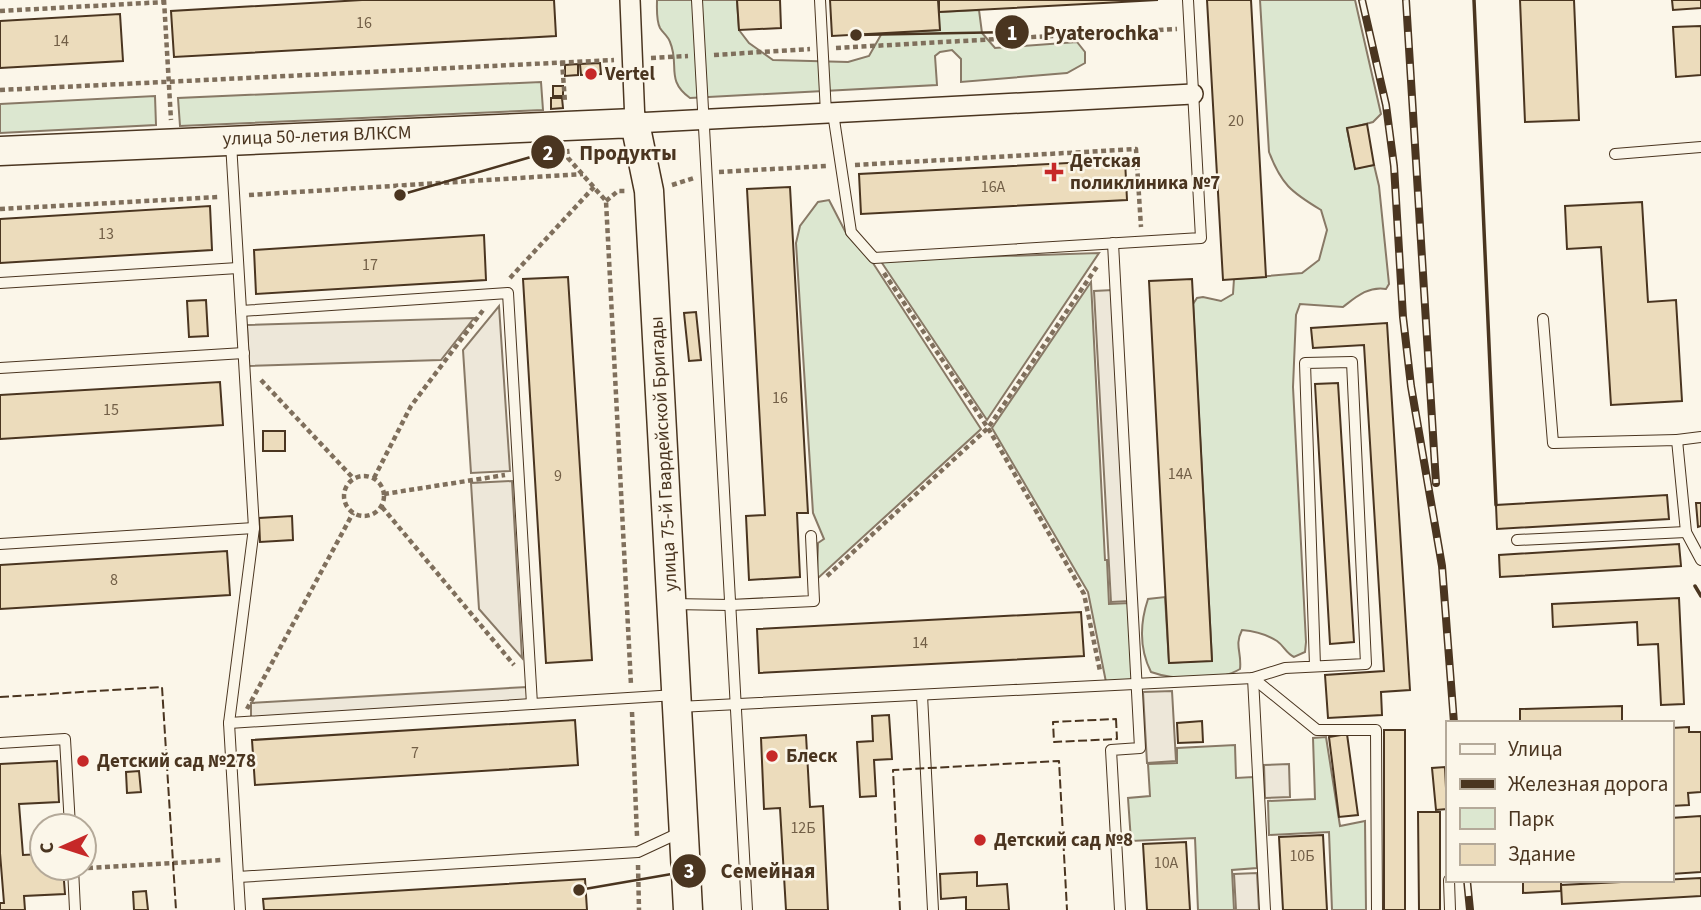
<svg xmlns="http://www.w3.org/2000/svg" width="1701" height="910" font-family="'Source Sans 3',sans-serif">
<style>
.green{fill:#dce7d0;stroke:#887966;stroke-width:2}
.parking{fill:#ede7d9;stroke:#887966;stroke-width:2}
.building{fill:#ecdcbc;stroke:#4a3520;stroke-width:2}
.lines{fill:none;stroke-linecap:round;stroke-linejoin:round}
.service-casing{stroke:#4a3520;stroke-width:12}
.minor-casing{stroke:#4a3520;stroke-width:22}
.secondary-casing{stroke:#4a3520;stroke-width:31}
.path{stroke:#7f6f5c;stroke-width:4.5;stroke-dasharray:5 3.5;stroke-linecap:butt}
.service{stroke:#fbf6e9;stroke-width:10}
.minor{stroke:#fbf6e9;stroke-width:19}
.secondary{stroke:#fbf6e9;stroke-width:28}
.rail-casing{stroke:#4a3520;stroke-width:8}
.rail{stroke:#fbf6e9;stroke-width:5;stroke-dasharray:16;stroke-linecap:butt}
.fence{stroke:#4a3520;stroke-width:2;stroke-dasharray:9 3.5;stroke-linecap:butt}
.wall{stroke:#4a3520;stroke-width:3.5}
.poi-dot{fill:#c62828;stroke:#fbf6e9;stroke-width:2.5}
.labels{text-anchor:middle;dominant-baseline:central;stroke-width:5;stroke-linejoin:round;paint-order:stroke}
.number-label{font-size:16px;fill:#725f47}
.poi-label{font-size:19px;font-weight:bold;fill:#4a3520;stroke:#fbf6e9;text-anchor:start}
.street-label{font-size:19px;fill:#4a3520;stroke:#fbf6e9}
.leader{fill:none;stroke:#4a3520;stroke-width:2.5}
.callout-dot{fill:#4a3520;stroke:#fbf6e9;stroke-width:2.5}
.mark-label{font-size:21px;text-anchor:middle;font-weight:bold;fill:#fff}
.callout-label{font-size:21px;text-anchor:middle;font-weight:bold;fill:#4a3520;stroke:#fbf6e9;stroke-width:5;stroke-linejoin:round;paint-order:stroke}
</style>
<rect width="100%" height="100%" fill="#fbf6e9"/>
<g class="green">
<path d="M657,0H737L739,30L749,43L773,60L848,62L869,56L882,33L939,30V12L979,10L982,33L995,48L1077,42L1085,52V63L1067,73L961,82V59L952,50L940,52L935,56L937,85L690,98C665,80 680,65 670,42C668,36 663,33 660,28C656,20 657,9 657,0Z"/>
<path d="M1260,0H1355L1381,114L1373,122L1347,129L1355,168L1374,165L1379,186L1389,284L1386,289C1368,286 1356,297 1343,307L1300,304L1296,315L1293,387L1306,642L1305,652L1294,657C1286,653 1284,646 1277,641C1266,634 1255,631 1242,630C1234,646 1242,652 1240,669C1219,682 1173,680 1151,672C1139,648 1140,623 1148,599L1165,597L1169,663L1212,660L1193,304L1197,298L1203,297L1221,301L1233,294L1234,279L1302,273L1319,260L1327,230L1321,210C1291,192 1281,184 1269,152Z"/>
<path d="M541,82L543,110L180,126L178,98Z"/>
<path d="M155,96L156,125L0,133V104Z"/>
<path d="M829,200L847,235L871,260L981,429L817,579L818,543L824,539L813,513L796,243L800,226L818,202Z"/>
<path d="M1099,253L987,420L880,260Z"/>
<path d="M1091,282L1105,560H1107L1109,604L1130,603L1134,681L1106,682L1088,592L992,428Z"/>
<path d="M1326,737L1340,826L1365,821L1366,910H1332L1329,832L1269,835L1268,801L1315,799L1313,738Z"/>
<path d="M1235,745L1236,778L1253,777L1257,868L1232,870L1234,910H1198L1195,838L1131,841L1128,798L1150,796L1148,764L1177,763V748Z"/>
</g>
<g class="parking">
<path d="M1113,290L1130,601L1111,602L1094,291Z"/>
<path d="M499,306L510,471L471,473L463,350Z"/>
<path d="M474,318L441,360L249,366L247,325Z"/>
<path d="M512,481L522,658L479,609L471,483Z"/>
<path d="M527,687L528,701L251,718V703Z"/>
<path d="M1172,691L1176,761L1147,763L1143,692Z"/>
<path d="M1289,764L1290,797L1265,798L1264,765Z"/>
<path d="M1257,873L1259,910H1236L1234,874Z"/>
</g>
<g class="building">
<path d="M362,0H554L556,36L174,57L171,11Z"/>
<path d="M737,0H780L781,28L739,30Z"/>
<path d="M830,0H938L940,30L832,36Z"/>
<path d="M939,0H1158L939,12Z"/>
<path d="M1207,0H1251L1266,277L1223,280Z"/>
<path d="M1520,0H1574L1579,120L1525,122Z"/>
<path d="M1672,0H1701V8L1673,10Z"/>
<path d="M120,14L123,61L0,68V21Z"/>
<path d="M1701,26V75L1676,77L1673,27Z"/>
<path d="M600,63L601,74L581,75L580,64Z"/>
<path d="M578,64V75L565,76V65Z"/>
<rect x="553" y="86" width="10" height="10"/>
<path d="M551,98H562L563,108L551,109Z"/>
<path d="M1367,124L1374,165L1355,169L1347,128Z"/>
<path d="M1125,160L1127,200L861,214L859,174Z"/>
<path d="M790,187L808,513H797L800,577L749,580L746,516L765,515L747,189Z"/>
<path d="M1642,202L1648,302L1676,300L1682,401L1611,405L1601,247L1567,249L1565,206Z"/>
<path d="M210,206L212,250L0,263V219Z"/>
<path d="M484,235L486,280L256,294L254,250Z"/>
<path d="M568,277L592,660L546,663L523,279Z"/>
<path d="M1192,279L1212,661L1169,663L1149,281Z"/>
<path d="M206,300L208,336L189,337L187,301Z"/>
<path d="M696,312L701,360L689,361L684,313Z"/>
<path d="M1387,323L1410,690L1381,692L1382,715L1328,718L1325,675L1384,671L1364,345L1313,348L1311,328Z"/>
<path d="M220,382L223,425L0,439V395Z"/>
<path d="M1338,383L1354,642L1330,644L1315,384Z"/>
<rect x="263" y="431" width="22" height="20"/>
<path d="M1667,495L1669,519L1497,529L1496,505Z"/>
<path d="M1696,503H1701V526L1698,527Z"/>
<path d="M292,516L293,540L260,542L259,518Z"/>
<path d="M1679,544L1681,566L1500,577L1499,555Z"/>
<path d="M227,551L230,595L0,609V565Z"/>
<path d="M1679,598L1684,704L1661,705L1658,644L1638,645L1637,622L1553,627L1552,604Z"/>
<path d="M1081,612L1084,656L759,673L757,629Z"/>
<path d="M1622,706V723H1520V709Z"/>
<path d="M889,715L892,759L874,760L876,796L860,797L857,742L873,741L872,716Z"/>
<path d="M575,720L578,765L255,785L252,740Z"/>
<path d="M1202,721L1203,742L1178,743L1177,723Z"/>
<path d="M1689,727V732H1701V792L1688,793L1689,805L1671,806V728Z"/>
<rect x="1384" y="730" width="21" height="180"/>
<path d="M1347,734L1358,815L1339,817L1329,737Z"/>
<path d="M806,735L810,807L823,806L828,910H786L780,808L764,809L761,738Z"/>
<path d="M57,761L59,802L19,804L23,855L42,854V868H63L65,894L24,896L25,910H0V903H4L0,853V764Z"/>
<path d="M1445,767L1447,809L1436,810L1432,768Z"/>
<path d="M139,771L141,792L127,793L126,772Z"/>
<path d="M1418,812H1440V910H1419Z"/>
<path d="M1701,816V872L1671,874V818Z"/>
<path d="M1323,835L1327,910H1283L1279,837Z"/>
<path d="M1186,842L1190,910H1147L1143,844Z"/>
<path d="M977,872V886L1007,884L1009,910H966V897L941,899L940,874Z"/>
<path d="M1701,878V896L1562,904L1561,885Z"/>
<path d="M585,879L587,910H264L263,899Z"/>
<path d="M1523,880H1561V891L1523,893Z"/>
<path d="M146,891L148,910H134L133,892Z"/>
</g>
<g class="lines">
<defs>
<g id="service">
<path d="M697,0L747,910"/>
<path d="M820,0L826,113"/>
<path d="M833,113L851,232L874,258L1201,238L1188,0"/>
<path d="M231,143L254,528L229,723L240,910"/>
<path d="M1615,154L1701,147"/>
<path d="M1113,243L1140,748L1111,750L1120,910"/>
<path d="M0,283L238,268"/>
<path d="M241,311L508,293L532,704"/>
<path d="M1543,319L1553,443L1677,440L1686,532L1701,560"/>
<path d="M0,368L244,353"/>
<path d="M1677,440L1701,437"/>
<path d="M1517,540L1686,532"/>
<path d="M0,544L254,528"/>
<path d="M672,604L730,605L814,601L811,536"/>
<path d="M1253,678L1317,730H1376L1377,910"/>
<path d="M1253,678L1265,910"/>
<path d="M922,695L933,910"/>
<path d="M678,707L1253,678L1285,668L1366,664L1352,362L1305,363L1315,666"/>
<path d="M229,723L676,695"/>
<path d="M0,743L65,739L70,826"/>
<path d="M73,868L75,910"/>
<path d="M238,877L638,852L681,832"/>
<path d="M1449,880L1450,910"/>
</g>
<path id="minor" d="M630,0L635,123L1193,94"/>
<path id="secondary" d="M0,151L635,123L649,191L688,910"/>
</defs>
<use href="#service" class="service-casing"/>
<use href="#minor" class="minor-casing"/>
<use href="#secondary" class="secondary-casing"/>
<g class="path">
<path d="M164,0L171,120"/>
<path d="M0,11L165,2"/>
<path d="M836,48L1177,29"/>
<path d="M714,55L810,49"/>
<path d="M651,58L688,56"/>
<path d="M562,61L565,102"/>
<path d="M0,90L614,60"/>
<path d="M567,149L568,158L606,201L631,685"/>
<path d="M855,165L1136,149L1141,227"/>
<path d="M719,172L826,166"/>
<path d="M672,185L694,178"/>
<path d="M249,195L583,174"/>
<path d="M606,201L618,191H626"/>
<path d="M0,209L219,197"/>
<path d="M884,273L988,428L1084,594L1100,671"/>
<path d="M510,278L594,187"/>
<path d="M261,380L354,479"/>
<circle cx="364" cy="496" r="20"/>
<path d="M374,478L411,406L484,309"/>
<path d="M384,494L505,475"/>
<path d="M382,507L514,665"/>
<path d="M827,576L988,428L1098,265"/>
<path d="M247,709L353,513"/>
<path d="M632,712L637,836"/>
<path d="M638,865L639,910"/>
<path d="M88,868L222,860"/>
</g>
<use href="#service" class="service"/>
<use href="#minor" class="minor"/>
<use href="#secondary" class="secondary"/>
<defs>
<g id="rail">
<path d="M1362,0L1386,105L1394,166L1403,317L1411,386L1442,566L1454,723"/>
<path d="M1406,0L1436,483"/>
<path d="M1467,880L1470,910"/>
</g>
</defs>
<use href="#rail" class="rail-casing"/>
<use href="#rail" class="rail"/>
<g class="fence">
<path d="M0,697L162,687L176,910"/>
<path d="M1116,719L1117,739L1054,742L1053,722Z"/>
<path d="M900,910L893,770L1059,761L1067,910"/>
</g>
<g class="wall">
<path d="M1474,0L1496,505"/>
<path d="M1695,586L1701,596"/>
</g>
</g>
<g class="poi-dot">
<circle cx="591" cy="74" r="7"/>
<path d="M1050.5 161.5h7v7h7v7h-7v7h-7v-7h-7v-7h7z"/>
<circle cx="772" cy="756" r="7"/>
<circle cx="83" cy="761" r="7"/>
<circle cx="980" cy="840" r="7"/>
</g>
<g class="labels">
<g class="number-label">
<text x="364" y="23">16</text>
<text x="61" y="41">14</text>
<text x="1236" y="121">20</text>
<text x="993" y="187">16А</text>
<text x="106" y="234">13</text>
<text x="370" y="265">17</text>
<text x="780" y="398">16</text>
<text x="111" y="410">15</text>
<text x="1180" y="474">14А</text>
<text x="558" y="476">9</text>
<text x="114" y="580">8</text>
<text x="920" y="643">14</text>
<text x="415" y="753">7</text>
<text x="803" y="828">12Б</text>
<text x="1302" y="856">10Б</text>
<text x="1166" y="863">10А</text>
</g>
<g class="poi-label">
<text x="605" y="74">Vertel</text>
<text x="1070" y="161">Детская<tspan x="1070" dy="22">поликлиника №7</tspan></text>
<text x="786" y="756">Блеск</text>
<text x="97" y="761">Детский сад №278</text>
<text x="994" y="840">Детский сад №8</text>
</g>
<g class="street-label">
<text transform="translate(317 136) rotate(-2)">улица 50-летия ВЛКСМ</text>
<text transform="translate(664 454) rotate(-93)">улица 75-й Гвардейской Бригады</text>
</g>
</g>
<path class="leader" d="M856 35L1012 32M400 195L548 152M579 890L689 871"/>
<g class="callout-dot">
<circle cx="856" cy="35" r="7"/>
<circle cx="400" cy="195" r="7"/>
<circle cx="579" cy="890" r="7"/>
<circle cx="1012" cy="32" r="18"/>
<circle cx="548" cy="152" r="18"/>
<circle cx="689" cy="871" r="18"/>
</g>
<g class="mark-label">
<text x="1012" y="40">1</text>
<text x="548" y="160">2</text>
<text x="689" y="878">3</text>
</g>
<g class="callout-label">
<text x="1101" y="40">Pyaterochka</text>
<text x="628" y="160">Продукты</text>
<text x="768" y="878">Семейная</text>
</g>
<rect x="1446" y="721" width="228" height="161" fill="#fbf6e9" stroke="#b4a999" stroke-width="2"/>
<rect x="1460" y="744" width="35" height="10" fill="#fbf6e9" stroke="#b4a999" stroke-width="2"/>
<text x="1508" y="756" font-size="21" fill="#4a3520">Улица</text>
<rect x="1460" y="779" width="35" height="10" fill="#4a3520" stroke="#b4a999" stroke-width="2"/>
<text x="1508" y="791" font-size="21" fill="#4a3520">Железная дорога</text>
<rect x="1460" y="808" width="35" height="21" fill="#dce7d0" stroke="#b4a999" stroke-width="2"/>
<text x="1508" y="826" font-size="21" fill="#4a3520">Парк</text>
<rect x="1460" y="844" width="35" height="21" fill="#ecdcbc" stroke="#b4a999" stroke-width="2"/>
<text x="1508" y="861" font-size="21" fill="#4a3520">Здание</text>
<g transform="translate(63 847) rotate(267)"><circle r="33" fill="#fbf6e9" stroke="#b4a999" stroke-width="2"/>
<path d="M0-5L12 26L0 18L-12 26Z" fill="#c62828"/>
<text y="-10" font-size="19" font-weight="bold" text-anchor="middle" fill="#4a3520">С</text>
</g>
</svg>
